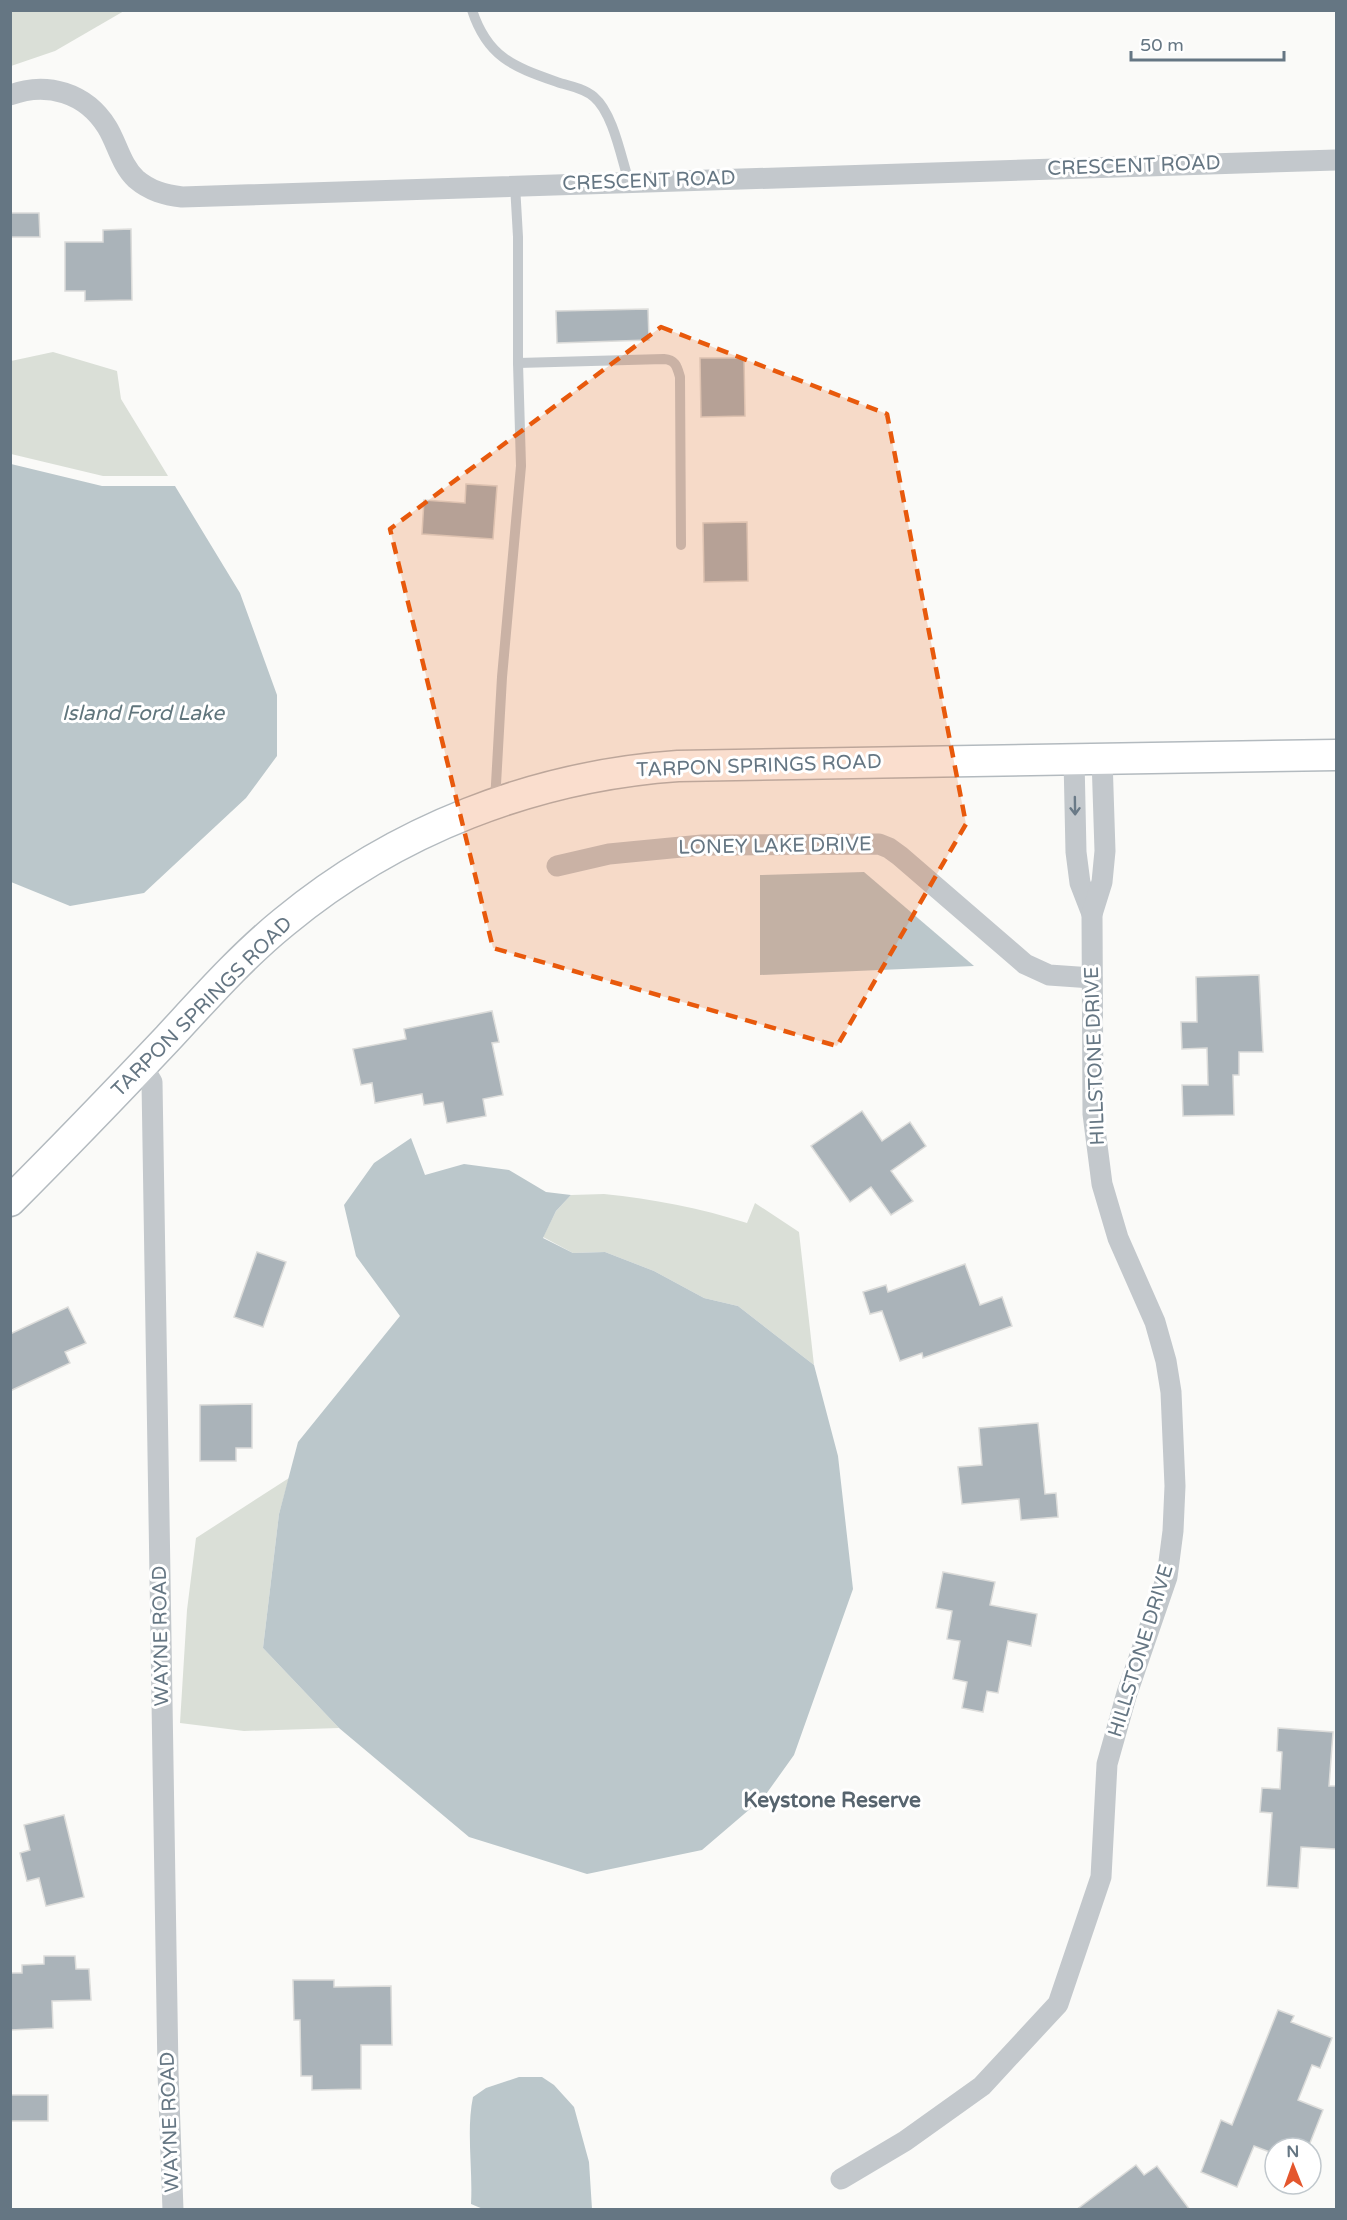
<svg xmlns="http://www.w3.org/2000/svg" width="1347" height="2220" font-family="'Varela Round',sans-serif">
<style>
.green{fill:#dadfd7}
.water{fill:#bbc7cb}
.building{fill:#aab3b9;stroke:#dcdcda;stroke-width:1.5}
.lines{fill:none;stroke-linecap:round;stroke-linejoin:round}
.secondary-casing{stroke:#b3babf;stroke-width:33}
.service{stroke:#c3c8cc;stroke-width:10}
.minor{stroke:#c3c8cc;stroke-width:21}
.secondary{stroke:#fff;stroke-width:30}
.oneway{stroke:#6a7a87}
.marked{fill:#e8590c;fill-opacity:0.2;stroke:#e8590c;stroke-width:4.5;stroke-dasharray:12 8;stroke-linejoin:round}
.labels{text-anchor:middle;dominant-baseline:central;stroke-width:6;stroke-linejoin:round;paint-order:stroke}
.street-label{font-size:20px;fill:#657683;stroke:#fff}
.water-label{font-size:21px;font-style:italic;fill:#60757c;stroke:#fff}
.neighbourhood-label{font-size:21px;font-weight:bold;fill:#57646e;stroke:#fff}
</style>
<rect width="100%" height="100%" fill="#fafaf8"/>
<g class="green">
<path d="M10,11L11,10L124,11L55,51L11,66Z"/>
<path d="M53,352L117,371L121,399L168,476H103L11,454V361Z"/>
<path d="M604,1194C653,1199 700,1208 747,1223L755,1203L799,1232L814,1365L738,1306L704,1298L654,1271L605,1252L573,1253L543,1237L556,1211L571,1195Z"/>
<path d="M289,1478L279,1514L263,1648L339,1728L244,1731L180,1723L187,1610L196,1538Z"/>
</g>
<g class="water">
<path d="M11,464L102,486H175L240,593L277,695V756L246,798L144,893L70,906L11,882Z"/>
<path d="M864,872L974,966L760,975V875Z"/>
<path d="M411,1138L425,1175L464,1164L509,1170L546,1192L571,1195L556,1211L543,1238L573,1253L605,1252L654,1271L704,1298L738,1306L814,1365L838,1456L853,1589L794,1755L764,1797L702,1850L587,1874L469,1837L339,1728L263,1648L279,1514L298,1442L400,1316L356,1256L344,1205L374,1163Z"/>
<path d="M519,2077H542L554,2085L574,2107L589,2162L592,2209H483L471,2204C473,2169 466,2131 473,2097L486,2088Z"/>
</g>
<g class="building">
<path d="M10,213H39L40,237H10Z"/>
<path d="M131,229L132,300L85,301V291H65V242H103V230Z"/>
<path d="M648,309L649,340L557,343L556,311Z"/>
<path d="M700,358H744L745,416L701,417Z"/>
<path d="M466,484L497,486L493,539L422,534L424,500L465,503Z"/>
<path d="M747,522L748,581L704,582L703,523Z"/>
<path d="M1259,975L1263,1052H1239V1075H1233L1234,1115L1183,1116L1182,1085H1208L1207,1048L1182,1049L1181,1022H1197L1196,977Z"/>
<path d="M492,1011L499,1042L492,1043L503,1095L483,1099L486,1116L447,1123L443,1102L424,1105L422,1094L375,1103L372,1083L361,1085L353,1049L406,1039L404,1029Z"/>
<path d="M862,1111L882,1141L910,1122L926,1146L891,1171L913,1201L891,1215L871,1187L850,1202L811,1146Z"/>
<path d="M257,1252L286,1262L263,1327L234,1317Z"/>
<path d="M965,1264L980,1305L1002,1297L1012,1326L923,1358L922,1353L900,1361L882,1311L870,1314L863,1292L886,1285L888,1292Z"/>
<path d="M68,1307L86,1343L65,1352L70,1363L10,1391V1334Z"/>
<path d="M252,1404V1448H236V1461H200V1405Z"/>
<path d="M1038,1423L1045,1494L1056,1493L1058,1517L1021,1520L1019,1499L962,1504L958,1467L982,1465L979,1428Z"/>
<path d="M943,1572L995,1582L990,1605L1037,1614L1031,1646L1008,1641L998,1693L987,1691L983,1712L962,1708L967,1682L953,1679L960,1641L947,1639L952,1611L936,1608Z"/>
<path d="M1278,1728L1333,1732L1329,1786H1336V1849L1301,1847L1298,1888L1267,1886L1272,1813L1260,1812L1262,1788L1280,1789L1282,1752L1277,1751Z"/>
<path d="M64,1815L84,1897L46,1906L39,1878L27,1881L20,1853L30,1850L24,1825Z"/>
<path d="M44,1956H75L76,1969H89L91,2000L52,2001L53,2028L10,2030V1973H22V1965L44,1964Z"/>
<path d="M293,1980H334V1987L391,1986L392,2045H361V2089L312,2090V2076H301L300,2020H294Z"/>
<path d="M1278,2010L1294,2016L1291,2022L1332,2038L1320,2068L1312,2065L1298,2100L1323,2110L1308,2148H1275V2154L1254,2146L1237,2187L1201,2172L1221,2120L1232,2125Z"/>
<rect x="10" y="2095" width="38" height="26"/>
<path d="M1136,2165L1144,2175L1157,2166L1190,2210H1076Z"/>
</g>
<g class="lines">
<defs>
<path id="secondary" d="M10,1201C64,1147 116,1093 168,1038C205,998 242,956 284,922C395,830 534,776 678,766L1336,755"/>
</defs>
<use href="#secondary" class="secondary-casing"/>
<g class="service">
<path d="M472,10C488,59 515,67 560,83C571,86 585,89 594,97C613,113 621,157 629,182"/>
<path d="M518,363L664,359C676,360 677,367 680,377L681,545"/>
<path d="M495,802L502,677L521,466L518,363V237L515,185"/>
</g>
<g class="minor">
<path d="M10,95C47,81 86,93 107,127C117,143 121,165 136,179C150,191 165,195 182,197L1336,160"/>
<path d="M1074,759L1076,852L1080,883L1092,914"/>
<path d="M557,866L609,854L702,845L879,844L889,848L900,856L1025,964L1049,975L1092,978"/>
<path d="M142,1065L152,1082L168,2072L173,2210"/>
<path d="M841,2179L905,2141L982,2086L1058,2004L1101,1877L1107,1764L1127,1693L1167,1577L1173,1531L1175,1486L1171,1392L1166,1361L1155,1322L1118,1238L1102,1184L1093,1114L1092,914L1102,882L1105,851L1102,758"/>
</g>
<use href="#secondary" class="secondary"/>
</g>
<defs><path id="oneway-shaft" d="M-6 0H5M1.5-3L5.5 0L1.5 3" fill="none" stroke-width="1.6" stroke-linecap="round" stroke-linejoin="round" transform="scale(1.5)"/></defs>
<use class="oneway" href="#oneway-shaft" transform="translate(1075 806) rotate(89)"/>
<path class="marked" d="M661,327L887,414L966,824L837,1046L493,948L390,529Z"/>
<g class="labels">
<g class="street-label">
<text transform="translate(1134 166) rotate(-2)">CRESCENT ROAD</text>
<text transform="translate(649 181) rotate(-2)">CRESCENT ROAD</text>
<text transform="translate(759 766) rotate(-2)">TARPON SPRINGS ROAD</text>
<text transform="translate(775 846) rotate(-1)">LONEY LAKE DRIVE</text>
<text transform="translate(202 1007) rotate(-45)">TARPON SPRINGS ROAD</text>
<text transform="translate(1095 1056) rotate(-92)">HILLSTONE DRIVE</text>
<text transform="translate(161 1636) rotate(-91)">WAYNE ROAD</text>
<text transform="translate(1141 1651) rotate(-73)">HILLSTONE DRIVE</text>
<text transform="translate(170 2122) rotate(-92)">WAYNE ROAD</text>
</g>
<g class="water-label">
<text x="143" y="713">Island Ford Lake</text>
</g>
<g class="neighbourhood-label">
<text x="832" y="1800">Keystone Reserve</text>
</g>
</g>
<rect width="1347" height="2220" fill="none" stroke="#657683" stroke-width="24"/>
<g transform="translate(1293 2166) rotate(359)"><circle r="28" fill="#ffffff" stroke="#c1c8cd" stroke-width="1.5"/>
<path d="M0-4.5L10 22L0 15L-10 22Z" fill="#e4572e"/>
<text y="-9" font-size="16" font-weight="bold" text-anchor="middle" fill="#657683">N</text>
</g>
<path d="M1131 51v9h153v-9" fill="none" stroke="#657683" stroke-width="3"/>
<text x="1140" y="51" font-size="18" fill="#657683" stroke="#ffffff" stroke-width="4.5" paint-order="stroke">50 m</text>
</svg>
